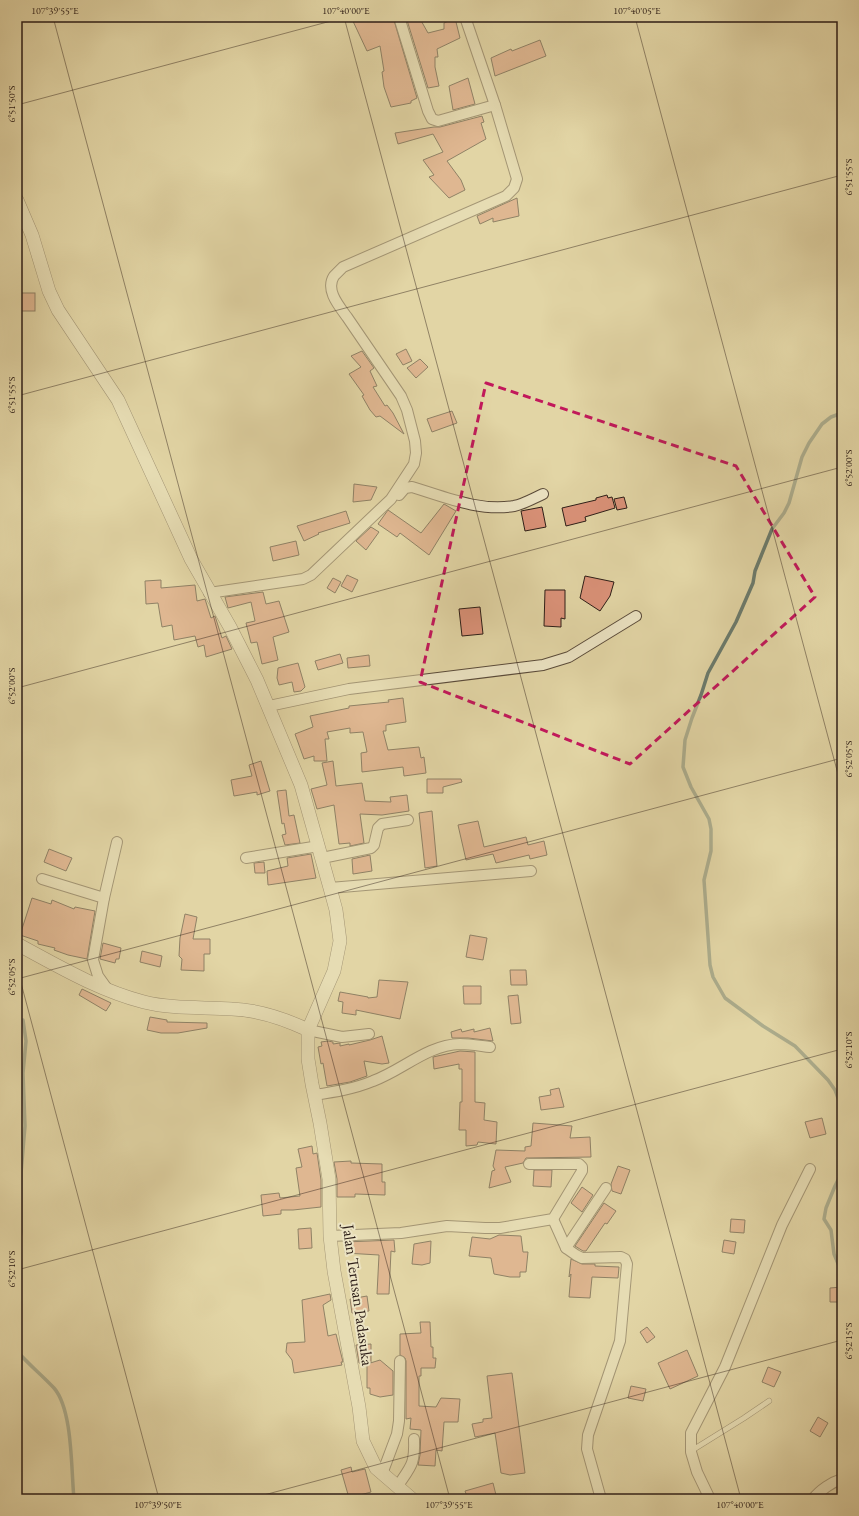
<svg xmlns="http://www.w3.org/2000/svg" width="859" height="1516" font-family="'EB Garamond',serif">
<style>
.lines{fill:none;stroke-linecap:round;stroke-linejoin:round}
.stream{stroke:#6b7b6d;stroke-width:3.5}
.building{fill:#db9279;stroke:#2c1d17}
.service-casing{stroke:#5a4b3a;stroke-width:6}
.minor-casing{stroke:#5a4b3a;stroke-width:12}
.tertiary-casing{stroke:#5a4b3a;stroke-width:14}
.service{stroke:#ece4c4;stroke-width:5}
.minor{stroke:#ece4c4;stroke-width:10}
.tertiary{stroke:#ece4c4;stroke-width:13}
.marked{fill:none;stroke:#c2185b;stroke-width:3;stroke-dasharray:8 5;stroke-linejoin:round}
.ticks{fill:none;stroke:#2c1d17;stroke-width:1;stroke-opacity:0.45}
.labels{text-anchor:middle;dominant-baseline:central;stroke-width:4;stroke-linejoin:round;paint-order:stroke}
.street-label{font-size:16px;fill:#2c1d17;stroke:#ece4c4}
.neatline{fill:none;stroke:#2c1d17;stroke-width:1.5}
.ticks-label{font-size:10px;text-anchor:middle;fill:#2c1d17}
</style>
<rect width="100%" height="100%" fill="#e2d5a5"/>
<filter id="stains"><feTurbulence type="fractalNoise" baseFrequency=".005" numOctaves="4"/><feColorMatrix values="0 0 0 0 .2 0 0 0 0 .09 0 0 0 0 .02 0 0 0 .5 -.17"/></filter>
<radialGradient id="worn" r=".72"><stop offset=".6" stop-color="#630" stop-opacity="0"/><stop offset="1" stop-color="#630" stop-opacity=".3"/></radialGradient>
<g class="lines">
<g class="stream">
<path d="M842,413L831,417L822,424L809,443L802,457L789,503L784,513L772,529L755,571L753,583L736,622L708,673L701,695L692,718L685,740L683,767L691,787L709,819L711,829V851L704,880L710,965L713,977L725,998L763,1026L795,1046L828,1080L835,1090L842,1109"/>
<path d="M842,1172L835,1186L826,1208L824,1219L831,1230L834,1254L842,1273"/>
<path d="M17,1255L21,1232V1173L25,1126L23,1073L26,1041L23,1020"/>
<path d="M17,1351C28,1364 42,1375 54,1388C73,1410 71,1470 74,1499"/>
</g>
</g>
<g class="building">
<path d="M351,17H393L417,98L411,101V103L391,107L384,87L382,72L384,71L380,46L367,51Z"/>
<path d="M406,17H419L428,33L444,29V23L455,18L460,38L437,49L438,57H435V67L439,86L428,88Z"/>
<path d="M540,40L546,56L495,76L491,58L511,49L512,51Z"/>
<path d="M468,78L475,104L453,110L449,86Z"/>
<path d="M482,116L484,122L481,123L486,139L447,161L461,180L465,190L449,198L429,177L434,175L423,160L443,152L433,134L398,144L395,133L434,127H440Z"/>
<path d="M517,198L519,216L493,222V218L480,224L477,216Z"/>
<rect x="18" y="293" width="17" height="18"/>
<path d="M406,349L412,361L403,365L396,354Z"/>
<path d="M362,351L374,368L370,371L377,386L373,387L385,406L387,405L393,413L404,434L380,416L376,417L370,410L362,396L364,395L349,374L361,367L351,356Z"/>
<path d="M420,359L428,367L416,378L407,368Z"/>
<path d="M452,411L457,423L432,432L427,419Z"/>
<path d="M354,484L377,487L371,500L353,502Z"/>
<path d="M607,495L608,498L612,497L615,508L585,517L586,521L566,526L562,508L596,500V498Z"/>
<path d="M624,497L627,508L617,510L614,499Z"/>
<path d="M444,504L456,511L429,555L400,533L397,537L378,524L388,510L421,533Z"/>
<path d="M542,507L546,527L525,531L521,511Z"/>
<path d="M346,511L350,523L318,533L319,534L304,541L297,526Z"/>
<path d="M371,527L379,532L366,550L356,541Z"/>
<path d="M296,541L299,555L273,561L270,547Z"/>
<path d="M347,575L358,580L352,592L341,586Z"/>
<path d="M585,576L614,582L610,596L600,611L580,598Z"/>
<path d="M333,578L341,582L335,593L327,588Z"/>
<path d="M161,580V588L195,585L197,601L205,599L211,618L215,616L222,638L226,636L232,649L206,657L204,645L198,647L195,636L174,640L172,625L162,627L158,603L146,604L145,581Z"/>
<path d="M545,590H565V619L561,618V627L544,626Z"/>
<path d="M263,592L266,604L279,601L289,632L273,637L278,660L262,664L257,642L251,643L246,623L255,621L251,602L228,608L225,597Z"/>
<path d="M480,607L483,634L462,636L459,609Z"/>
<path d="M340,654L343,663L318,670L315,661Z"/>
<path d="M369,655L370,666L348,668L347,658Z"/>
<path d="M298,663L305,687L301,691L294,692L292,682L279,685L277,678L278,668Z"/>
<path d="M403,698L406,722L386,725V731H383L388,750L419,747L421,758L424,757L426,773L404,776L403,767L362,772L361,753L367,752L363,732L350,733V728L327,732L329,739H325L327,761H314V756L304,759L295,734L313,727L310,716L349,708V706L389,702L388,700Z"/>
<path d="M261,761L270,791L257,795V792L234,796L231,780L252,776L249,765Z"/>
<path d="M333,761L336,786L362,783L365,801L391,802L390,797L407,795L409,811L382,815L360,814L364,843L350,846V843L339,844L334,805L317,809L311,789L327,785L322,763Z"/>
<path d="M427,779H461L462,782L443,787V793H427Z"/>
<path d="M286,790L289,816L294,815L300,843L285,845L282,835L286,834L284,823L282,824L277,791Z"/>
<path d="M432,811L437,866L425,868L419,813Z"/>
<path d="M478,821L484,847L526,837L528,845L544,841L547,855L530,859L529,855L496,863L493,854L466,860L458,825Z"/>
<path d="M49,849L72,858L66,871L44,862Z"/>
<path d="M311,854L316,878L268,885L267,871L288,866L287,858Z"/>
<path d="M370,855L372,871L353,874L352,859Z"/>
<path d="M264,862L265,873H255L254,863Z"/>
<path d="M32,898L51,904L52,900L74,909L75,907L95,911L87,959L68,955L54,950L55,948L38,944V941L20,935Z"/>
<path d="M185,914L197,917L193,939H210V954H204V971L181,970L182,959L179,956L180,938Z"/>
<path d="M470,935L487,938L483,960L466,957Z"/>
<path d="M103,943L121,948L119,959H116L115,963L100,959Z"/>
<path d="M142,951L162,956L160,967L140,962Z"/>
<path d="M510,970H526L527,985H511Z"/>
<path d="M379,980L408,982L400,1019L356,1010V1015L342,1013L343,1002L338,1001L340,992L368,997V998L377,997Z"/>
<path d="M463,986H481V1004H464Z"/>
<path d="M82,989L111,1003L106,1011L79,995Z"/>
<path d="M518,995L521,1023L511,1024L508,996Z"/>
<path d="M150,1017L167,1020V1022L207,1023V1028L178,1033H161L147,1030Z"/>
<path d="M490,1028L493,1041L468,1038H452L451,1032L461,1029L462,1032L474,1029V1032Z"/>
<path d="M382,1036L389,1063L382,1064L364,1061L367,1076L350,1082L327,1086L323,1063L321,1064L318,1047L322,1046L321,1042L328,1041L333,1042V1044L340,1043V1046L349,1044V1045L370,1040Z"/>
<path d="M460,1051L475,1052V1102L485,1103L484,1120L497,1122L496,1144L478,1142L477,1145L466,1146V1130H459L460,1102H462V1069H459V1064L434,1069L433,1057Z"/>
<path d="M559,1088L564,1107L541,1110L539,1097L551,1095L550,1090Z"/>
<path d="M822,1118L826,1134L810,1138L805,1122Z"/>
<path d="M533,1123L572,1126L570,1138L590,1137L591,1157L526,1158L523,1163L505,1167L511,1182L489,1188L492,1171L495,1170L493,1166L496,1150L525,1151V1147L531,1146Z"/>
<path d="M312,1146L313,1154L317,1153L321,1180V1207L293,1210H281V1214L263,1216L261,1195L279,1193L280,1198L300,1196L296,1168L302,1167L298,1149Z"/>
<path d="M351,1161V1163L382,1164V1182H385V1195L355,1194V1197H337V1179L334,1162Z"/>
<path d="M618,1166L630,1170L621,1194L612,1191L611,1184Z"/>
<path d="M534,1170H552L551,1187L533,1186Z"/>
<path d="M582,1187L593,1195L582,1212L571,1203Z"/>
<path d="M604,1203L616,1211L607,1224L605,1223L586,1251H583L575,1246Z"/>
<path d="M731,1219L745,1220L744,1233L730,1232Z"/>
<path d="M311,1228L312,1248L299,1249L298,1229Z"/>
<path d="M499,1235L521,1236L523,1252H528L526,1272H520V1277H510L494,1274L491,1258L469,1256L472,1237L490,1239Z"/>
<path d="M394,1240L395,1252L391,1251L389,1294H377L379,1255L345,1253V1242Z"/>
<path d="M724,1240L736,1242L734,1254L722,1252Z"/>
<path d="M431,1241L430,1263L422,1265L412,1264L414,1244Z"/>
<path d="M571,1259L582,1264H595V1266L619,1267L618,1278L592,1277L590,1298L569,1297L571,1274L569,1277Z"/>
<path d="M842,1287V1302H830V1288Z"/>
<path d="M330,1294L331,1300L323,1305L328,1336L336,1334L343,1362H341L342,1365L294,1373L292,1360L286,1352L287,1343L305,1342L302,1300Z"/>
<path d="M367,1296L369,1311L352,1313L350,1299Z"/>
<path d="M420,1322H430L431,1347H433V1358H436L435,1368H421V1376H419V1406L436,1407L441,1398L460,1399L458,1422H444L442,1451L436,1450L435,1466L418,1465L420,1455L421,1430L410,1429L411,1418L406,1419V1361L405,1358L400,1355V1334L421,1333Z"/>
<path d="M647,1327L655,1337L647,1343L640,1332Z"/>
<path d="M371,1344V1363H359L356,1345Z"/>
<path d="M687,1350L698,1376L670,1389L658,1363Z"/>
<path d="M380,1360L393,1371V1395L380,1397L370,1394V1388H367V1364Z"/>
<path d="M768,1367L781,1372L774,1387L762,1382Z"/>
<path d="M512,1373L525,1473L510,1475L501,1473L495,1433L475,1437L472,1424L483,1422V1419L492,1418L487,1376Z"/>
<path d="M631,1386L646,1389L643,1401L628,1398Z"/>
<path d="M818,1417L828,1423L820,1437L810,1431Z"/>
<path d="M351,1467L352,1472L365,1469L371,1492L349,1498L341,1470Z"/>
<path d="M493,1483L497,1499H468L465,1491Z"/>
</g>
<g class="lines">
<defs>
<path id="service" d="M691,1451L744,1418L769,1401"/>
<g id="minor">
<path d="M399,17L428,111L432,119L438,121L495,105"/>
<path d="M399,495L405,488L412,487C445,497 480,512 514,506C524,504 534,498 543,494"/>
<path d="M209,593L303,579L311,575L391,499L414,464L416,453L415,441L407,410L401,396L347,317C339,306 325,290 334,276C337,273 340,270 343,267L506,196L514,188L517,179L495,105L465,17"/>
<path d="M269,706L349,689L543,665L569,657L636,616"/>
<path d="M246,858L319,846"/>
<path d="M322,858L371,848L374,845L378,828L382,824L408,820"/>
<path d="M42,879L104,898"/>
<path d="M330,888L531,871"/>
<path d="M108,990L98,976L93,960L104,898L117,842"/>
<path d="M308,1030L342,1037L369,1034"/>
<path d="M314,1095C334,1092 354,1089 373,1081C403,1070 427,1045 460,1044C470,1044 481,1046 490,1047"/>
<path d="M553,1219L566,1248L606,1188"/>
<path d="M330,1236L401,1233L447,1226L485,1228H500L553,1219L582,1171V1167L579,1164H529"/>
<path d="M566,1248L576,1255L582,1258L621,1257L625,1259L627,1264L620,1341L588,1435L587,1449L601,1499"/>
<path d="M382,1474L397,1434L399,1421L400,1361"/>
<path d="M397,1487C411,1466 415,1465 414,1439"/>
<path d="M710,1499L697,1472L691,1452V1433L725,1367L782,1225L810,1169"/>
<path d="M813,1499C820,1490 832,1482 842,1479"/>
</g>
<g id="tertiary">
<path d="M17,200L32,235L49,291L58,310L118,400L191,559L230,627L257,680L301,785L330,888L336,910L340,941L334,971L308,1030V1059L312,1084L320,1123L329,1179L330,1236L334,1271L359,1407L363,1441L376,1468L412,1499"/>
<path d="M17,944C58,966 98,990 144,1002C172,1009 203,1007 232,1009C258,1010 285,1019 308,1030"/>
</g>
</defs>
<use href="#service" class="service-casing"/>
<use href="#minor" class="minor-casing"/>
<use href="#tertiary" class="tertiary-casing"/>
<use href="#service" class="service"/>
<use href="#minor" class="minor"/>
<use href="#tertiary" class="tertiary"/>
</g>
<path d="M0 0H859V1516H0ZM486,383L736,466L815,597L630,764L420,682Z" fill="#e2d5a5" fill-opacity=".55" fill-rule="evenodd"/>
<path class="marked" d="M486,383L736,466L815,597L630,764L420,682Z"/>
<path class="ticks" d="M53,17L450,1499M344,17L741,1499M635,17L842,789M17,105L346,17M17,396L842,175M17,688L842,467M17,968L159,1499M17,979L842,758M17,1270L842,1049M249,1499L842,1340"/>
<g class="labels">
<g class="street-label">
<text transform="translate(358 1295) rotate(82)">Jalan Terusan Padasuka</text>
</g>
</g>
<rect width="859" height="1516" fill="none" stroke="#e2d5a5" stroke-width="44"/>
<rect x="22" y="22" width="815" height="1472" class="neatline"/>
<g class="ticks-label">
<text x="55" y="14">107°39'55"E</text>
<text x="346" y="14">107°40'00"E</text>
<text x="637" y="14">107°40'05"E</text>
<text transform="translate(11 104) rotate(-90)" y="4">6°51'50"S</text>
<text transform="translate(848 177) rotate(-90)" y="4">6°51'55"S</text>
<text transform="translate(11 395) rotate(-90)" y="4">6°51'55"S</text>
<text transform="translate(848 468) rotate(-90)" y="4">6°52'00"S</text>
<text transform="translate(11 686) rotate(-90)" y="4">6°52'00"S</text>
<text transform="translate(848 759) rotate(-90)" y="4">6°52'05"S</text>
<text transform="translate(11 977) rotate(-90)" y="4">6°52'05"S</text>
<text transform="translate(848 1050) rotate(-90)" y="4">6°52'10"S</text>
<text transform="translate(11 1269) rotate(-90)" y="4">6°52'10"S</text>
<text transform="translate(848 1341) rotate(-90)" y="4">6°52'15"S</text>
<text x="158" y="1508">107°39'50"E</text>
<text x="449" y="1508">107°39'55"E</text>
<text x="740" y="1508">107°40'00"E</text>
</g>
<rect width="100%" height="100%" filter="url(#stains)"/>
<rect width="100%" height="100%" fill="url(#worn)"/>
</svg>
